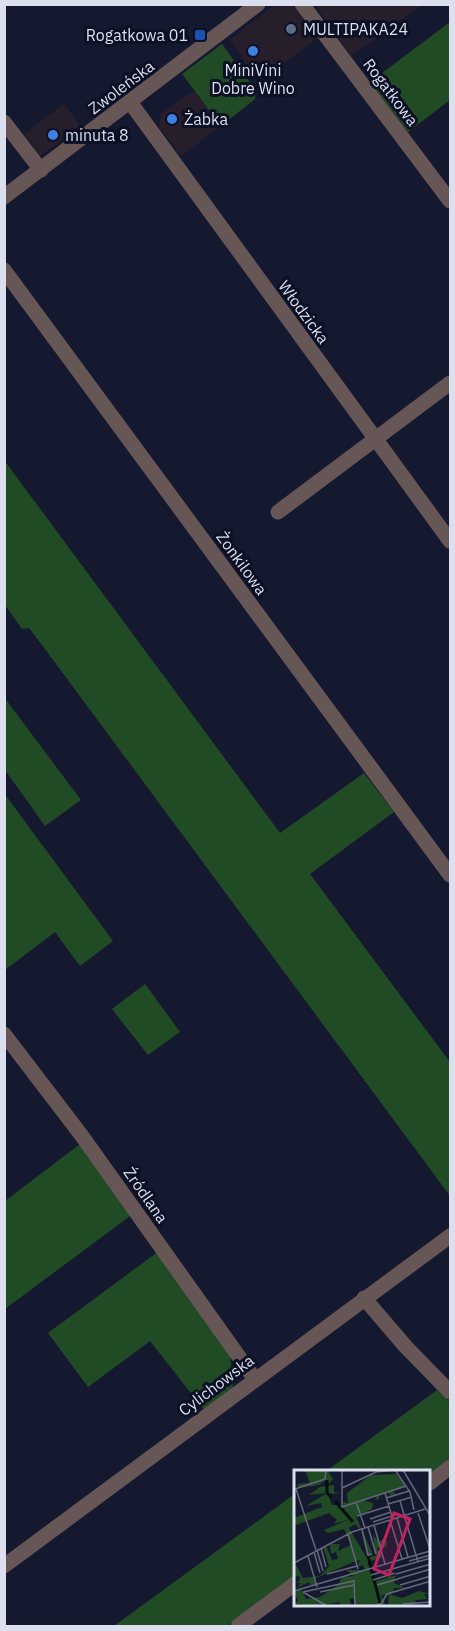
<svg xmlns="http://www.w3.org/2000/svg" width="455" height="1631" font-family="'IBM Plex Sans',sans-serif">
<style>
.commercial{fill:#271e2c}
.green{fill:#214b24}
.lines{fill:none;stroke-linecap:round;stroke-linejoin:round}
.minor{stroke:#665756;stroke-width:15}
.service-dot{fill:#5c6f8a;stroke:#0c1024;stroke-width:2}
.transit-dot{fill:#1a4fb4;stroke:#0c1024;stroke-width:2}
.shop-dot{fill:#3f7fe0;stroke:#0c1024;stroke-width:2}
.labels{text-anchor:middle;dominant-baseline:central;stroke-width:6;stroke-linejoin:round;paint-order:stroke}
.poi-label{font-size:16px;fill:#dbdfee;stroke:#0c1024;text-anchor:start}
.street-label{font-size:16px;fill:#dbdfee;stroke:#0c1024}
.inset-river{fill:none;stroke:#010e12;stroke-width:3}
.inset-road{fill:none;stroke:#64687b;stroke-width:1.5}
.view{fill:#c32262;fill-opacity:0.15;stroke:#c32262;stroke-width:3}
.inset-edge{fill:none;stroke:#dbdfee;stroke-width:3}
</style>
<rect width="100%" height="100%" fill="#15192f"/>
<g class="commercial">
<path d="M276,4L293,5L318,38L259,81L229,40Z"/>
<path d="M315,5H422L351,56Z"/>
<path d="M194,91L221,126L181,156L159,127L161,114Z"/>
<path d="M64,104L80,126L40,156L24,134Z"/>
</g>
<g class="green">
<path d="M450,22V100L408,132L370,82Z"/>
<path d="M222,44L256,91L255,99L221,126L182,74Z"/>
<path d="M4,460L280,833L364,773L394,812L310,874L450,1062V1196L42,645L29,628L22,629L5,605Z"/>
<path d="M4,697L81,800L45,826L5,770Z"/>
<path d="M4,793L113,941L80,966L55,932L5,970Z"/>
<path d="M145,984L180,1032L148,1055L112,1009Z"/>
<path d="M80,1144L130,1216L5,1309V1201Z"/>
<path d="M159,1251L230,1351L233,1389L205,1411L150,1341L88,1387L48,1333Z"/>
<path d="M437,1390L450,1402V1461L430,1476V1472H325Z"/>
<path d="M296,1493V1575L227,1626H114Z"/>
</g>
<g class="lines">
<g class="minor">
<path d="M302,4L450,201"/>
<path d="M130,102L450,541"/>
<path d="M4,122L41,170"/>
<path d="M4,197L258,4"/>
<path d="M4,270L450,875"/>
<path d="M278,512L450,383"/>
<path d="M4,1034L82,1136L254,1378"/>
<path d="M364,1298L406,1347L450,1392"/>
<path d="M430,1483L450,1467"/>
<path d="M4,1566L450,1236"/>
<path d="M238,1626L296,1583"/>
</g>
</g>
<circle class="service-dot" cx="291" cy="29" r="6"/>
<rect class="transit-dot" x="194" y="29" width="12" height="12" rx="3"/>
<g class="shop-dot">
<circle cx="253" cy="51" r="6"/>
<circle cx="172" cy="119" r="6"/>
<circle cx="53" cy="135" r="6"/>
</g>
<g class="labels">
<g class="poi-label">
<text x="303" y="29">MULTIPAKA24</text>
<text x="188" y="35" text-anchor="end">Rogatkowa 01</text>
<text x="253" y="70" text-anchor="middle">MiniVini<tspan x="253" dy="18">Dobre Wino</tspan></text>
<text x="184" y="119">Żabka</text>
<text x="65" y="135">minuta 8</text>
</g>
<g class="street-label">
<text transform="translate(121 87) rotate(-37)">Zwoleńska</text>
<text transform="translate(391 92) rotate(53)">Rogatkowa</text>
<text transform="translate(304 312) rotate(54)">Włodzicka</text>
<text transform="translate(242 563) rotate(54)">Żonkilowa</text>
<text transform="translate(146 1195) rotate(55)">Źródlana</text>
<text transform="translate(216 1385) rotate(-37)">Cylichowska</text>
</g>
</g>
<g transform="translate(294 1470)">
<rect width="136" height="136" fill="#15192f"/>
<path d="M11,0H33L39,9L33,15L32,10L25,15L5,18L3,14L16,13ZM102,4L112,17L98,21L102,24L96,26L95,22L85,25V29L81,30L83,26L69,30L79,33L78,39L62,47L78,82L74,87L82,86L79,65L85,72L91,67L93,72L92,77L83,78L89,87L74,92L76,103L81,104L77,106L79,112L102,105L100,113L111,118H99L100,122L87,126L92,136H61V128L55,129L58,136H47L45,132L25,136L0,134L4,131L0,122L7,119L12,129L26,127L44,115L48,107L60,106L52,100H71L69,95L63,97L66,90L62,91L20,109L22,114L17,116L15,112L3,118L7,113H2L6,110L5,106L0,107L1,93L9,108L26,106L35,96L29,77L32,76L38,90L44,89L42,82L37,84L36,74H46L44,81L57,75L50,59L34,63L30,60L56,49L40,54L43,50L35,43L2,55L0,48L28,37L27,33L12,36L33,23L15,25L26,17L40,15V22L47,23L34,24L38,35H50L48,32L54,33L53,23L77,5ZM61,54L67,60L74,90L55,58ZM125,121L136,124H130L133,129L121,130L122,133L94,136L95,124L108,128Z" fill="#214b24" fill-rule="evenodd"/>
<path class="inset-river" d="M33,10V23L38,28M41,31L59,52M74,86L86,133"/>
<path class="inset-road" d="M48,0V37L112,16M101,0L116,22L120,40M109,0L137,47M48,18L82,2L101,0M1,19L31,9L32,0M2,19L22,80M91,23L99,50M92,28L115,21M106,31L124,92M62,32L71,58M94,34L118,27M124,43L137,82M63,46L95,36M103,48L114,87M76,49L97,42M96,50L108,89M79,52L98,46M80,55L91,94M74,57L82,84M68,59L74,85L78,84M54,64L64,99M27,78L32,97M23,80L29,101M20,82L26,103M14,86L23,117M115,91L137,85M0,93L58,62L131,39M33,104L63,96M102,104L137,94M77,105L137,88M103,109L137,99M79,110L101,103M83,115L104,109M106,115L137,106M0,121L136,81M9,122L60,111L61,136M9,122L33,136M26,122L60,115M109,134L137,132M78,136L87,134L93,124L137,111"/>
<path class="view" d="M100,43L116,49L95,105L80,99Z"/>
<rect width="136" height="136" class="inset-edge"/>
</g>
<rect width="455" height="1631" fill="none" stroke="#dbdfee" stroke-width="12"/>
</svg>
